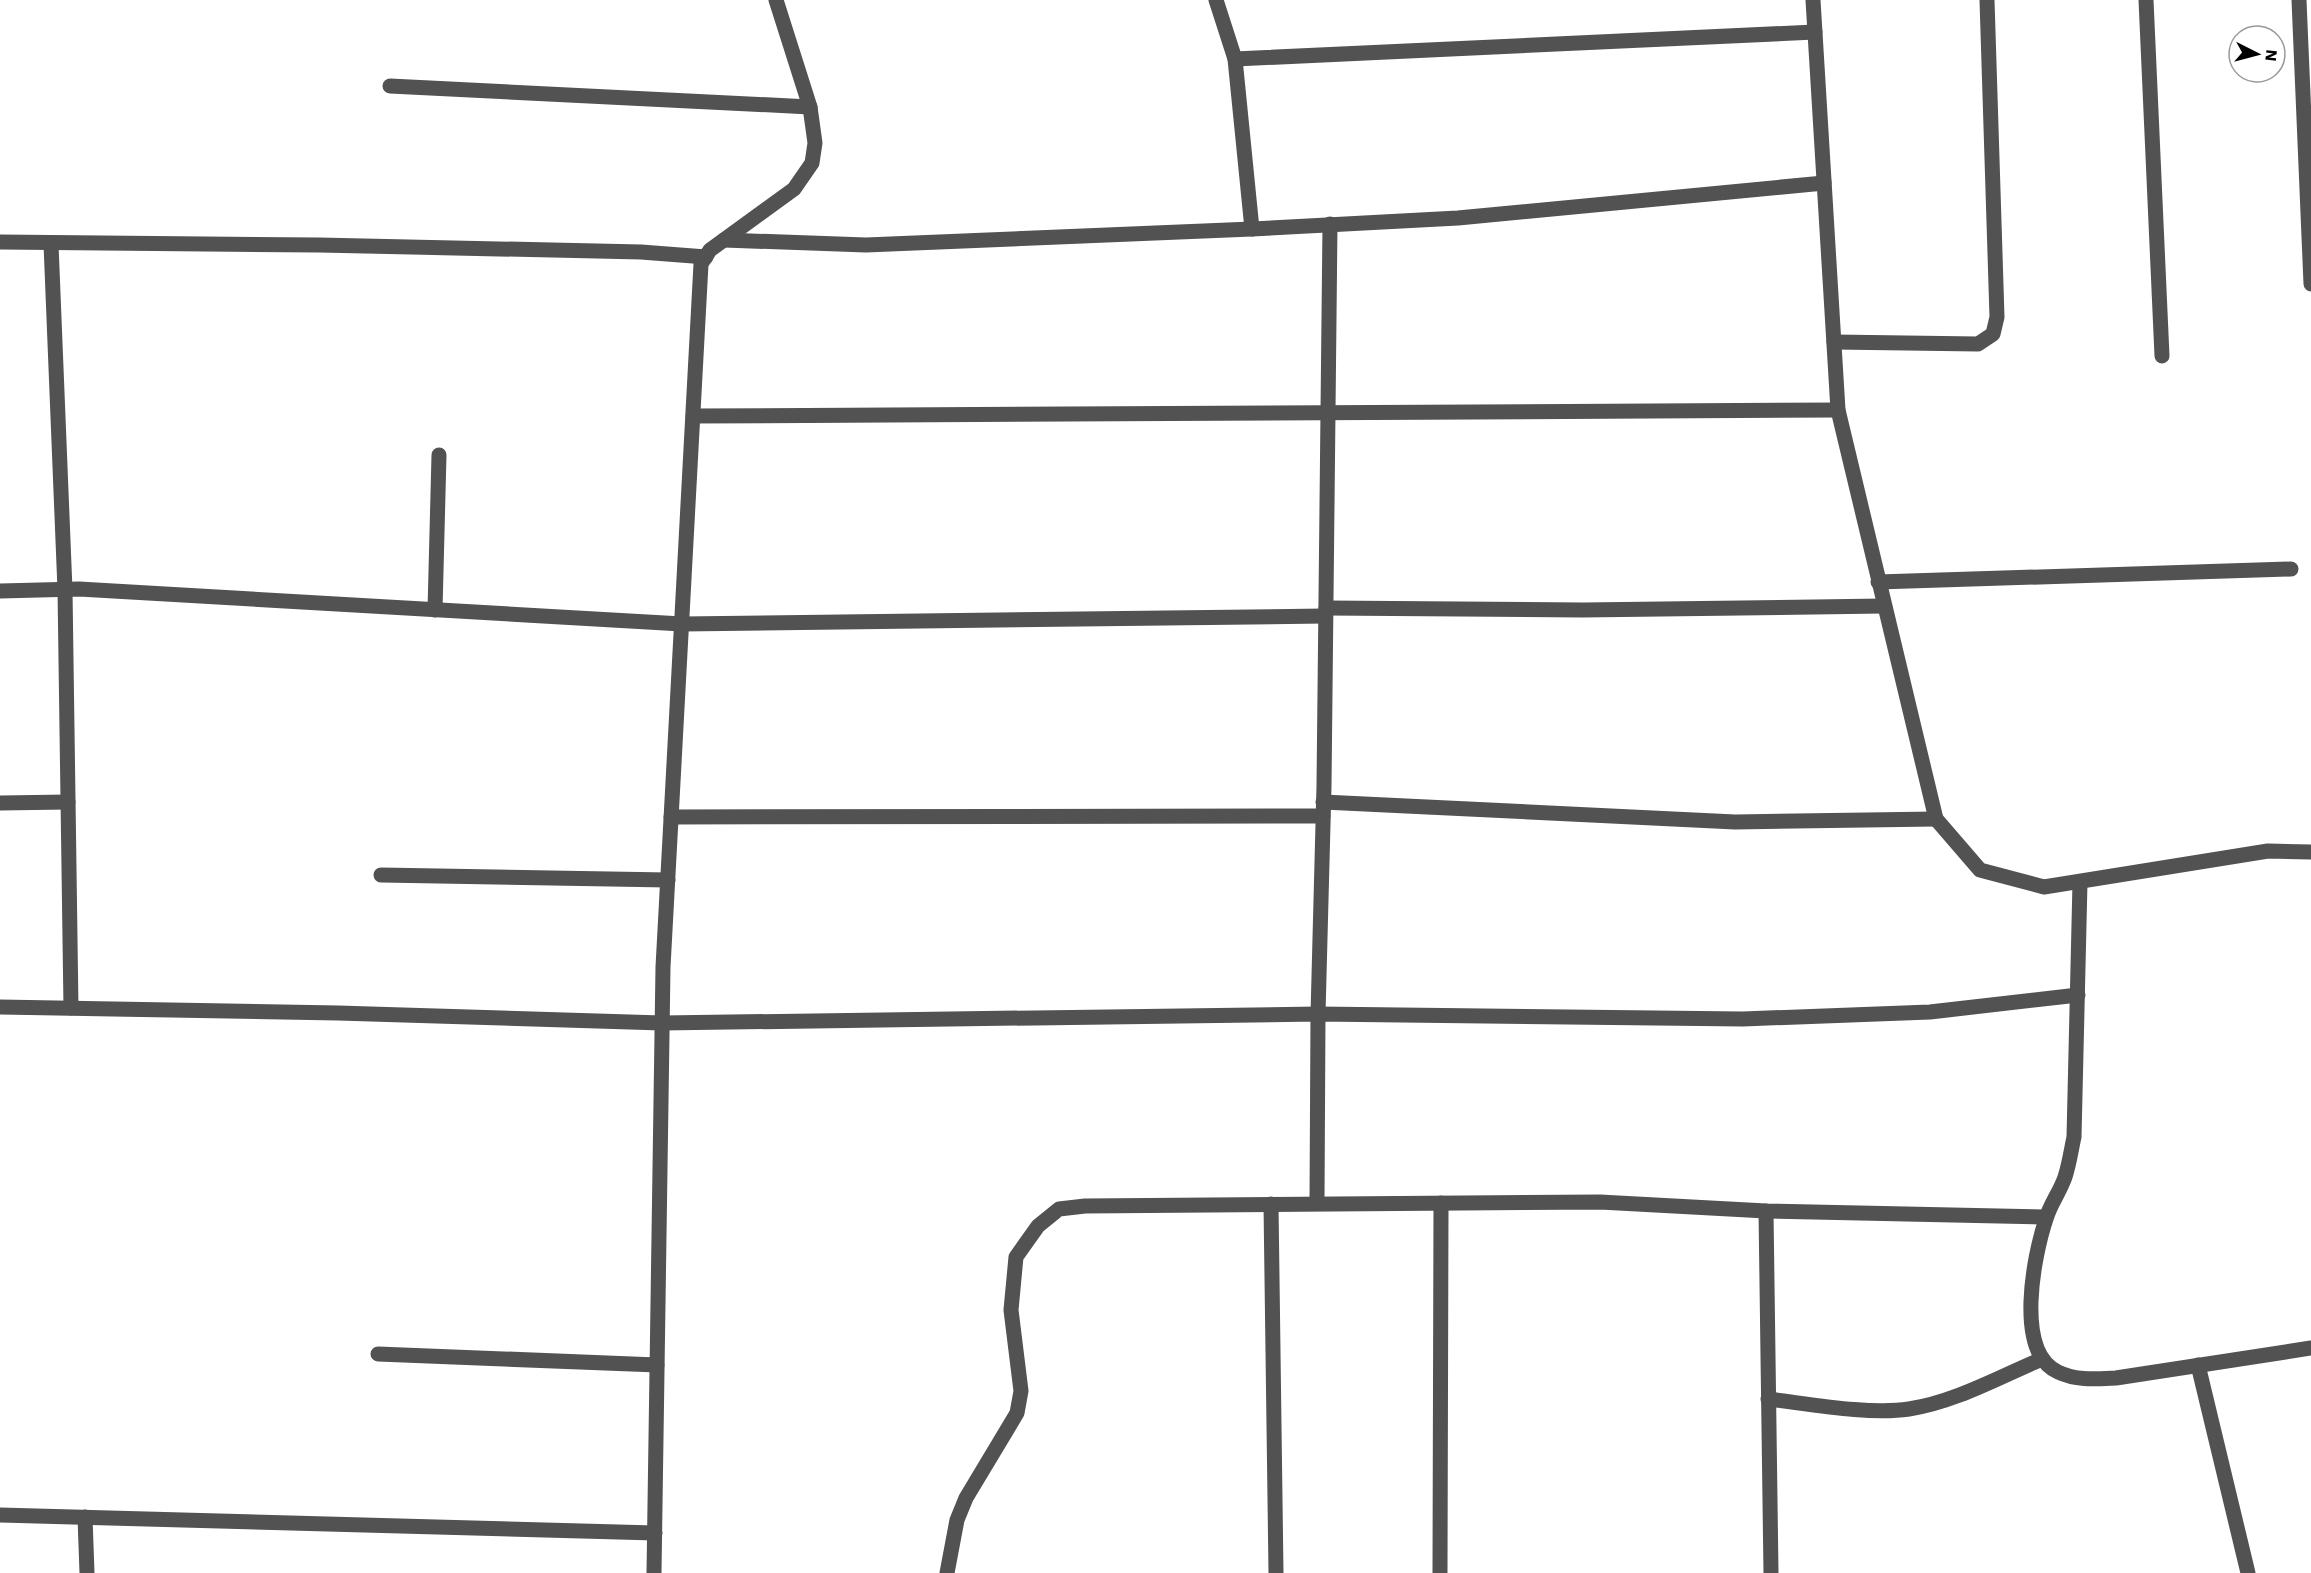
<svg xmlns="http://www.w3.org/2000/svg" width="2311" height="1573" font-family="'Work Sans',sans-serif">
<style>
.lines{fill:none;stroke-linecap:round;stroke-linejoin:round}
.minor{stroke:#525252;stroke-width:15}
</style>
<rect width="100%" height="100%" fill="#fff"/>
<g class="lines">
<g class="minor">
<path d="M1216,0L1235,59L1252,229"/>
<path d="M1813,0L1838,410L1936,819L1980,870L2044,887L2268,851L2311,852"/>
<path d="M2146,0L2162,356"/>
<path d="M2299,0L2311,284"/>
<path d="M1235,59L1815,32"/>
<path d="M390,86L810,107"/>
<path d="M724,240L866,245L1252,229L1458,218L1824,183"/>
<path d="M0,242L319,245L641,252L706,257"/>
<path d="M51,244L65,590L71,1008"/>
<path d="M1834,342L1978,344L1993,334L1997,317L1987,0"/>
<path d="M693,416L1838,410"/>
<path d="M1878,582L2291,569"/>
<path d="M0,591L79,589L682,624L1325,616"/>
<path d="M1326,608L1583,610L1884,606"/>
<path d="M435,610L439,455"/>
<path d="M1323,802L1735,822L1936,819"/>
<path d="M0,803L68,802"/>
<path d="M671,817L1323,816"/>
<path d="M381,875L668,880"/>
<path d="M2080,882L2074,1137C2071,1151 2069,1165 2065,1177C2060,1192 2050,1204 2046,1219C2034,1255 2014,1352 2058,1372C2077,1381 2096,1379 2116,1378L2311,1348"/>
<path d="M0,1007L338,1013L662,1023L1318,1014L1743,1019L1930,1012L2078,995"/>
<path d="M1317,1203L1318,1014L1324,786L1330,224"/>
<path d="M1271,1204L1276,1573"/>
<path d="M1766,1211L1771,1573"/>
<path d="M378,1354L657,1365"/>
<path d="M2198,1365L2248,1573"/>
<path d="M1768,1399C1810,1404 1869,1415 1909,1409C1955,1402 1999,1377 2042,1359"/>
<path d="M0,1515L655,1533"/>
<path d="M85,1517L87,1573"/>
<path d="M654,1573L663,967L701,264L710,250L794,189L812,163L815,143L810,107L776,0"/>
<path d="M947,1573L957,1520L966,1498L1017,1413L1021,1391L1011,1310L1016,1257L1038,1226L1059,1209L1085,1206L1600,1202L1766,1211L2046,1217"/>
<path d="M1440,1573L1441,1203"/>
</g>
</g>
<g transform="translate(2257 54) rotate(96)"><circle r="28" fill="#ffffff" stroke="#999999" stroke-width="1.5"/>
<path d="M0-4.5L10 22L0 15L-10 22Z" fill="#000000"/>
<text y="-9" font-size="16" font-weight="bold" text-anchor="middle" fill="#000000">N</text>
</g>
</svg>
